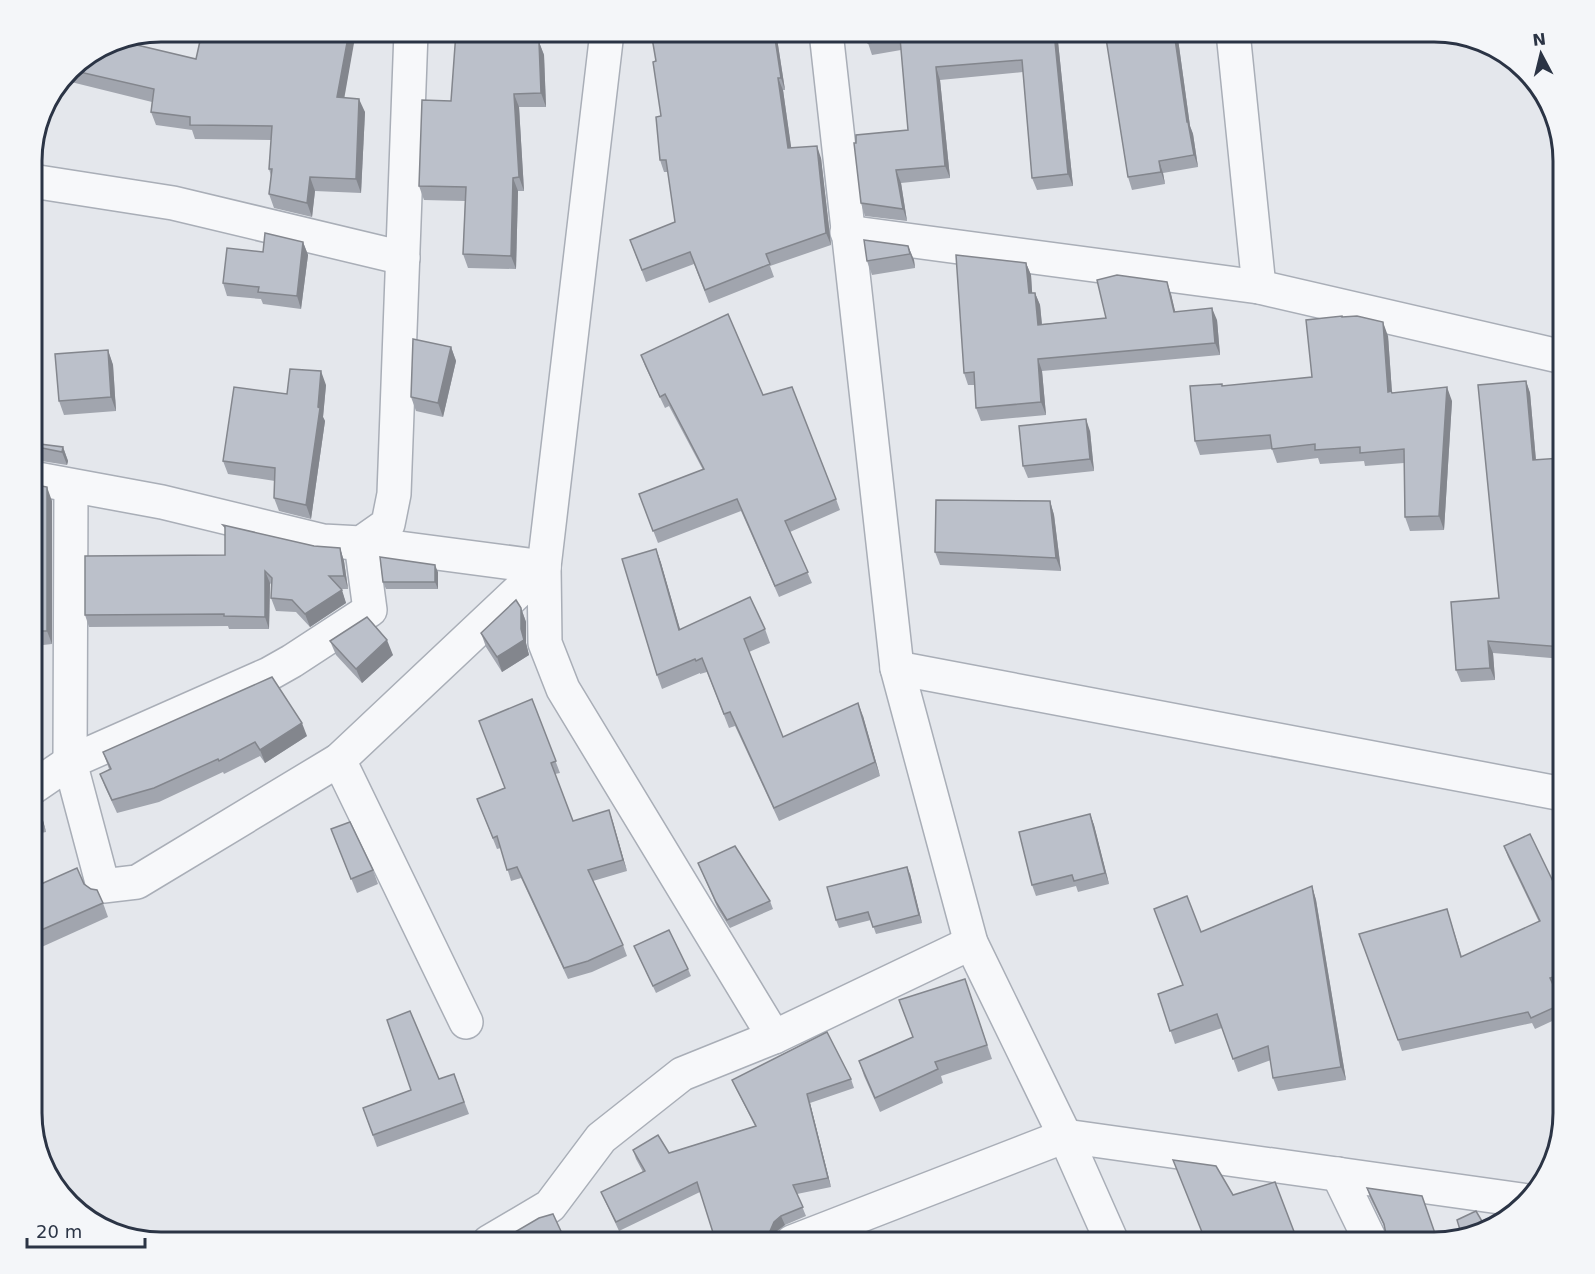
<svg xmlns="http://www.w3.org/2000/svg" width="1595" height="1274" font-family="'DejaVu Sans',sans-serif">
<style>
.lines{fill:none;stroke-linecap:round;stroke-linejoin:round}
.minor-casing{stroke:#a9aeb7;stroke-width:36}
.minor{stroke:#f7f8fa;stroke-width:33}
.wall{fill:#a1a5ae}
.shaded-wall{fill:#83868d}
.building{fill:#bbc0ca;stroke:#83868d;stroke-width:1.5}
.rim{fill:none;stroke:#2b3445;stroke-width:3}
</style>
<rect width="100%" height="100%" fill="#e4e7ec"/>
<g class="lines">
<defs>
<g id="minor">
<path d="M607,32L544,567L545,643L563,689L774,1037"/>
<path d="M826,32L897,668L971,943L1065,1136L1112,1242"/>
<path d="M1233,32L1259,287"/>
<path d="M32,181L173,203L403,258"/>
<path d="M847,232L1259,287L1563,357"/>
<path d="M32,478L162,502L323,541L361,543L388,524L394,494L411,32"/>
<path d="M71,486L70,762L103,886L137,882L339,760L544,567"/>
<path d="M897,668L1563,794"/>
<path d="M339,760L466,1022"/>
<path d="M32,788L70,762L269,674L292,661L370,610L361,543L544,567"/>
<path d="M1338,1174L1371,1242"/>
<path d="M489,1242L550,1206L601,1138L682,1074L774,1037L971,943"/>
<path d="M792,1242L1065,1136L1528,1201"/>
</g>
</defs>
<use href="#minor" class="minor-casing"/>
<use href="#minor" class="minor"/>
</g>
<g class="wall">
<path d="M776,32L785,90H783L791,148L821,158L831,245L770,266L774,277L709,303L694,264L646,282L630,240L675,222L668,172H664L660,160L661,116Z"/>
<path d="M866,32H1057L1073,186L1037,190L1032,178L1023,72L940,80L950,178L901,183L907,221L865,216L861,203L908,130L901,50L872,55L868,43Z"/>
<path d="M1105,32H1182L1183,38L1178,39L1190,126L1193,134L1198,167L1163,173L1165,184L1132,190L1128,177Z"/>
<path d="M528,42H539L544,55L546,107H519L524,191H518L516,269L468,268L463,254L465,201L424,200L419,186L451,101Z"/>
<path d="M75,64L344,98L365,112L361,193L315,191L312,217L274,208L269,194L271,176L269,169L271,140L195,139L192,130L156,125L151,112L152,102L63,80Z"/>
<path d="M303,242L308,255L301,309L263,304L261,299L227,296L223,283L263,252Z"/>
<path d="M908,246L914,260L915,268L872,275L867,261Z"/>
<path d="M1026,263L1031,275L1032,293H1035L1040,305L1042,324L1106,318L1171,294L1175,311L1217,320L1220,355L1042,371L1046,415L981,421L976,408L975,385H968L964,373Z"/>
<path d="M1342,317L1388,336L1392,393L1452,401L1444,530L1410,531L1405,517L1404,463L1365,466L1364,461L1320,464L1318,458L1277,463L1272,449L1200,455L1195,441L1223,386L1312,377Z"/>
<path d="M451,347L456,361L443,417L416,411L411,397Z"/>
<path d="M32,348L41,360L42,388H32Z"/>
<path d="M108,350L113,365L116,411L64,415L59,401Z"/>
<path d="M641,355L763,395L836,499L840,510L790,532L812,583L779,597L741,511L658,543L639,494L703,470L669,406L665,408L645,366Z"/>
<path d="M1526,381L1530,393L1536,460L1563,465V659L1493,653L1495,680L1461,682L1456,670L1499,598Z"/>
<path d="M326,385L323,417L325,421L311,519L279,511L274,498L275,481L228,474L223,461L287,394Z"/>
<path d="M1090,431L1094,471L1028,478L1023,466Z"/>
<path d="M32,443L63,447L68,461L67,465L35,460H32Z"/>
<path d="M32,484L52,501V644L43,645V728H32Z"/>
<path d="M1050,501L1054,515L1061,571L940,565L935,552Z"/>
<path d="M223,525L314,546L340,548L344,561L348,589H341L346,603L310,627L296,612L276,611L271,598L272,586L270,583L269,629H229L228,626L89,627L85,615L225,555V529Z"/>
<path d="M656,549L661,563L680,629H765L770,643L749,652L783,737L863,716L880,776L779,821L735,726L729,728L707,672L700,674V673L662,689L657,675Z"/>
<path d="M438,572V589H386L383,582Z"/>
<path d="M521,608L526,622V643L529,655L502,672L486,647L481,633Z"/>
<path d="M330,641L393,655L362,683L336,655Z"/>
<path d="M532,699L560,773L555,774L573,821L609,810L627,871L593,881L623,945L627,956L592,972L568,979L521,878L511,881L501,848L497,849L477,799L504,788Z"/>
<path d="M307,736L265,763L260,756L224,774L223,772L159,802L117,813L105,787L100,774L109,769L103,752Z"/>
<path d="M34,791L39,805L46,832L32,835V792Z"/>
<path d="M1090,814L1094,825L1109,884L1078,892L1076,886L1036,896L1032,885Z"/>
<path d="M331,829L373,870L378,884L357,893Z"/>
<path d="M1504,846L1563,902V986L1555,988L1563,1008V1016L1535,1029L1532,1023L1402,1051L1359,934L1447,909L1462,957L1539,922L1508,857Z"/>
<path d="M698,863L770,901L773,909L730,928L718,909Z"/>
<path d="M910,874L922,923L876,934L871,920L839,928L836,920Z"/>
<path d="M84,884L103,903L108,917L35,950L32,943V888Z"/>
<path d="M1312,886L1316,900L1346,1080L1278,1091L1273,1078L1271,1060L1238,1072L1222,1028L1175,1044L1158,994L1182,985L1201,932Z"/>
<path d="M634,946L688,969L691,976L656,993Z"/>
<path d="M965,979L992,1059L941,1076L943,1083L880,1112L864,1076L859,1061L913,1037Z"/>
<path d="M454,1074L469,1114L377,1147L363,1108Z"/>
<path d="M851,1079L854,1088L810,1103L831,1187L797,1194L806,1216L785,1225L777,1231L773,1240L774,1242L700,1192L619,1231L605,1201L601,1192L643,1172L636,1159L633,1150L669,1153L755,1126L736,1089L732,1080Z"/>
<path d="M1367,1188L1422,1196L1385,1228L1370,1198Z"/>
</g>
<g class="shaded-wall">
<path d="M349,32H356L342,111L337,97Z"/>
<path d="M523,32H527L529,56L524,42Z"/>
<path d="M774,32H776L785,90L781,78Z"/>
<path d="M1054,32H1057L1073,186L1068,174Z"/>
<path d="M1174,32H1176L1178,39L1190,126L1193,134L1198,167L1194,155L1187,122Z"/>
<path d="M539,42L544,55L546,107L541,93Z"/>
<path d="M936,67L940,80L950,178L945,166Z"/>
<path d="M778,78L783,90L793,160L788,148Z"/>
<path d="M514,94L519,107L524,191L519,177Z"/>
<path d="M359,99L365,112L361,193L356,179Z"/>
<path d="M817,146L821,158L831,245L826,233Z"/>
<path d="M1159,161L1163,173L1165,184L1161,172Z"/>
<path d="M896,170L901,183L907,221L903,209Z"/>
<path d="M310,177L315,191L312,217L307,203Z"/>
<path d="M513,178L518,191L516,269L511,256Z"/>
<path d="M303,242L308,255L301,309L297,296Z"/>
<path d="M908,246L914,260L915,268L910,254Z"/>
<path d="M1026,263L1031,275L1033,306L1029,293Z"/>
<path d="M1167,282L1171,294L1178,324L1174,312Z"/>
<path d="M1035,293L1040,305L1043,337L1038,325Z"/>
<path d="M1212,308L1217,320L1220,355L1215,343Z"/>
<path d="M1383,322L1388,336L1392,393L1388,392Z"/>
<path d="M451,347L456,361L443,417L438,403Z"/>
<path d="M37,348L41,360L42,388L38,376Z"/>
<path d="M108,350L113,365L116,411L111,397Z"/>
<path d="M1038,359L1042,371L1046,415L1041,402Z"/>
<path d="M321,371L326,385L323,417L325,421L311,519L306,505L318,407Z"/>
<path d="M1526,381L1530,393L1537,473L1533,460Z"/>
<path d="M1447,387L1452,401L1444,530L1439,516Z"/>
<path d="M1086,419L1090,431L1094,471L1090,459Z"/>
<path d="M63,447L68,461L67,465L62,452Z"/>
<path d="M1561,458L1563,465V494Z"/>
<path d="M47,487L52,501V644L47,631Z"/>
<path d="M1050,501L1054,515L1061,571L1056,558Z"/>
<path d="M340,548L344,561L348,589L344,576Z"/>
<path d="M656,549L661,563L684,643L679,630Z"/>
<path d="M435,565L438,572V589L435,582Z"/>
<path d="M265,571L270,583L269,629L265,617Z"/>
<path d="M342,590L346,603L310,627L305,614Z"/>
<path d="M521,608L526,622V643L529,655L502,672L497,657L521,629Z"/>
<path d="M38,631L43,645V728L38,714Z"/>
<path d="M387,640L393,655L362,683L356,669Z"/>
<path d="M1488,641L1493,653L1495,680L1490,668Z"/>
<path d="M858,703L863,716L880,776L875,762Z"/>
<path d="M302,723L307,736L265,763L260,750Z"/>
<path d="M34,791L39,805L46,832L41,818Z"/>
<path d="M609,810L613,822L627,871L623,860Z"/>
<path d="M1090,814L1094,825L1109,884L1105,873Z"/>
<path d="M907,867L910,874L922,923L919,915Z"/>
<path d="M1312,886L1316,900L1346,1080L1341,1067Z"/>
<path d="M807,1094L810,1103L831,1187L828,1178Z"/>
<path d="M781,1216L785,1225L777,1231L773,1240L774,1242L771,1239L770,1231L774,1222Z"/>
</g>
<g class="building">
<path d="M202,32H349L337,97L359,99L356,179L310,177L307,203L269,194L272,169H269L272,126L190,125V117L151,112L154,89L71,70L75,64L112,41L116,40L196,59Z"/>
<path d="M456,32H523L524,42H539L541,93L514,94L519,177L513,178L511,256L463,254L466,187L419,186L422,100L451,101Z"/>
<path d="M651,32H774L781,78H778L788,148L817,146L826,233L766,254L770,264L705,290L690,252L642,270L630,240L675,222L666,160H660L656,117L661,116L653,62L656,61Z"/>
<path d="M866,32H1054L1068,174L1032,178L1022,60L936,67L945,166L896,170L903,209L861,203L854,143H856V135L908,130L900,38L868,43Z"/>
<path d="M1105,32H1174L1187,122H1188L1194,155L1159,161L1161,172L1128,177Z"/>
<path d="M265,233L303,242L297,296L258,292L259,287L223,283L227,248L263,252Z"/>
<path d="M864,240L908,246L910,254L867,261Z"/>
<path d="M956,255L1026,263L1029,293H1035L1038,325L1106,318L1097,280L1117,275L1167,282L1174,312L1212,308L1215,343L1038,359L1041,402L976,408L974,372L964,373Z"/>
<path d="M728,314L763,395L792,387L836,499L785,521L808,572L775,586L737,499L653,531L639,494L704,469L665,394L660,397L641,355Z"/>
<path d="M1342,316V317L1357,316L1383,322L1388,392L1391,391L1392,393L1447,387L1439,516L1405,517L1404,449L1360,453V447L1315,450V444L1272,449L1270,435L1195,441L1190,386L1222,384V386L1312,377L1306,320Z"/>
<path d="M413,339L451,347L438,403L411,397Z"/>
<path d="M32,348H37L38,376H32Z"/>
<path d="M108,350L111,397L59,401L55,354Z"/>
<path d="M290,369L321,371L318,407L320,408L306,505L274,498L275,468L223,461L234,387L287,394Z"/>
<path d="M1526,381L1533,460L1561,458L1563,494V647L1488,641L1490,668L1456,670L1451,602L1499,598L1478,385Z"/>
<path d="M1086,419L1090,459L1023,466L1019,426Z"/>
<path d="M32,443L63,447L62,452L32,446Z"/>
<path d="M32,484L47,487V631H38V714H32Z"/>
<path d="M936,500L1050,501L1056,558L935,552Z"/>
<path d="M223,525L314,546L340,548L344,576H329L342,590L305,614L292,600L271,598L272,578L265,571V617L224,616V614L85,615V556L225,555V527Z"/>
<path d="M656,549L679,630L750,597L765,629L744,639L783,737L858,703L875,762L774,808L730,712L724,714L702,658L696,661L695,659L657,675L622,559Z"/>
<path d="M380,557L435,565V582H383Z"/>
<path d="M516,600L521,608V629L524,640L497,657L481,633Z"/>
<path d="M367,617L387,640L356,669L330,641Z"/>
<path d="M272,677L302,723L260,750L255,742L219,761L218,759L154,788L112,800L100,774L111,769L103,752Z"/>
<path d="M532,699L556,761L551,763L573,821L609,810L623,860L588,870L623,945L588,961L564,968L517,867L507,870L497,836L493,838L477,799L505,788L479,721Z"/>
<path d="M34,791L41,818L32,820V792Z"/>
<path d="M1090,814L1105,873L1074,881L1072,875L1032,885L1019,832Z"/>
<path d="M350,822L373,870L351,879L331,829Z"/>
<path d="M1530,834L1563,902V974L1550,978L1562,1004L1531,1018L1528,1012L1398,1040L1359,934L1447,909L1461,957L1540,921L1504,846Z"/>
<path d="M735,846L770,901L727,920L716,902L698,863Z"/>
<path d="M907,867L919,915L873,927L868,912L836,920L827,887Z"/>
<path d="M77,868L84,884L91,889L97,890L103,903L32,934V888Z"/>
<path d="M1312,886L1341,1067L1273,1078L1268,1046L1233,1059L1217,1014L1170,1031L1158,994L1183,985L1154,909L1187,896L1201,932Z"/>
<path d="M669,930L688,969L653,986L634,946Z"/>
<path d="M965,979L987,1045L935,1062L938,1069L875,1098L859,1061L913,1037L899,1000Z"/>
<path d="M410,1011L439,1079L454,1074L464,1102L373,1135L363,1108L411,1090L387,1020Z"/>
<path d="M827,1032L851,1079L807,1094L828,1178L793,1185L803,1207L781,1216L774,1222L770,1231L771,1239L773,1242H716L697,1182L616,1222L601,1192L645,1171L633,1150L658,1135L669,1153L756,1126L732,1080Z"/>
<path d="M1173,1160L1216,1166L1233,1195L1275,1182L1298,1242H1206Z"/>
<path d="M1367,1188L1422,1196L1438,1242H1382L1386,1234L1384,1224Z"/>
<path d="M1515,1209H1518L1491,1229L1445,1240L1461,1233L1457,1220L1476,1211L1483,1223Z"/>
<path d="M553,1214L566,1242H498L539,1218Z"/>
</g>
<path d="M0 0H1595V1274H0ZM161 42H1434A119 119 0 0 1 1553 161V1113A119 119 0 0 1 1434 1232H161A119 119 0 0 1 42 1113V161A119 119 0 0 1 161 42Z" fill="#f4f6f9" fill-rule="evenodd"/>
<path class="rim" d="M161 42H1434A119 119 0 0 1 1553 161V1113A119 119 0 0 1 1434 1232H161A119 119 0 0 1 42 1113V161A119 119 0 0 1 161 42Z"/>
<g transform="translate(1541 54) rotate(353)" stroke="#f4f6f9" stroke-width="4.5" paint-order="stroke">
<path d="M0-4.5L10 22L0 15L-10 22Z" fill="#2b3445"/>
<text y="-9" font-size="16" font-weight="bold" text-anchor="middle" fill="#2b3445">N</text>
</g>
<path d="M27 1238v9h118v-9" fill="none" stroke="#2b3445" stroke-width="3"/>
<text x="36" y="1238" font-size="18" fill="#2b3445" stroke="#f4f6f9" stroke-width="4.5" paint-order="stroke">20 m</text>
</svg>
